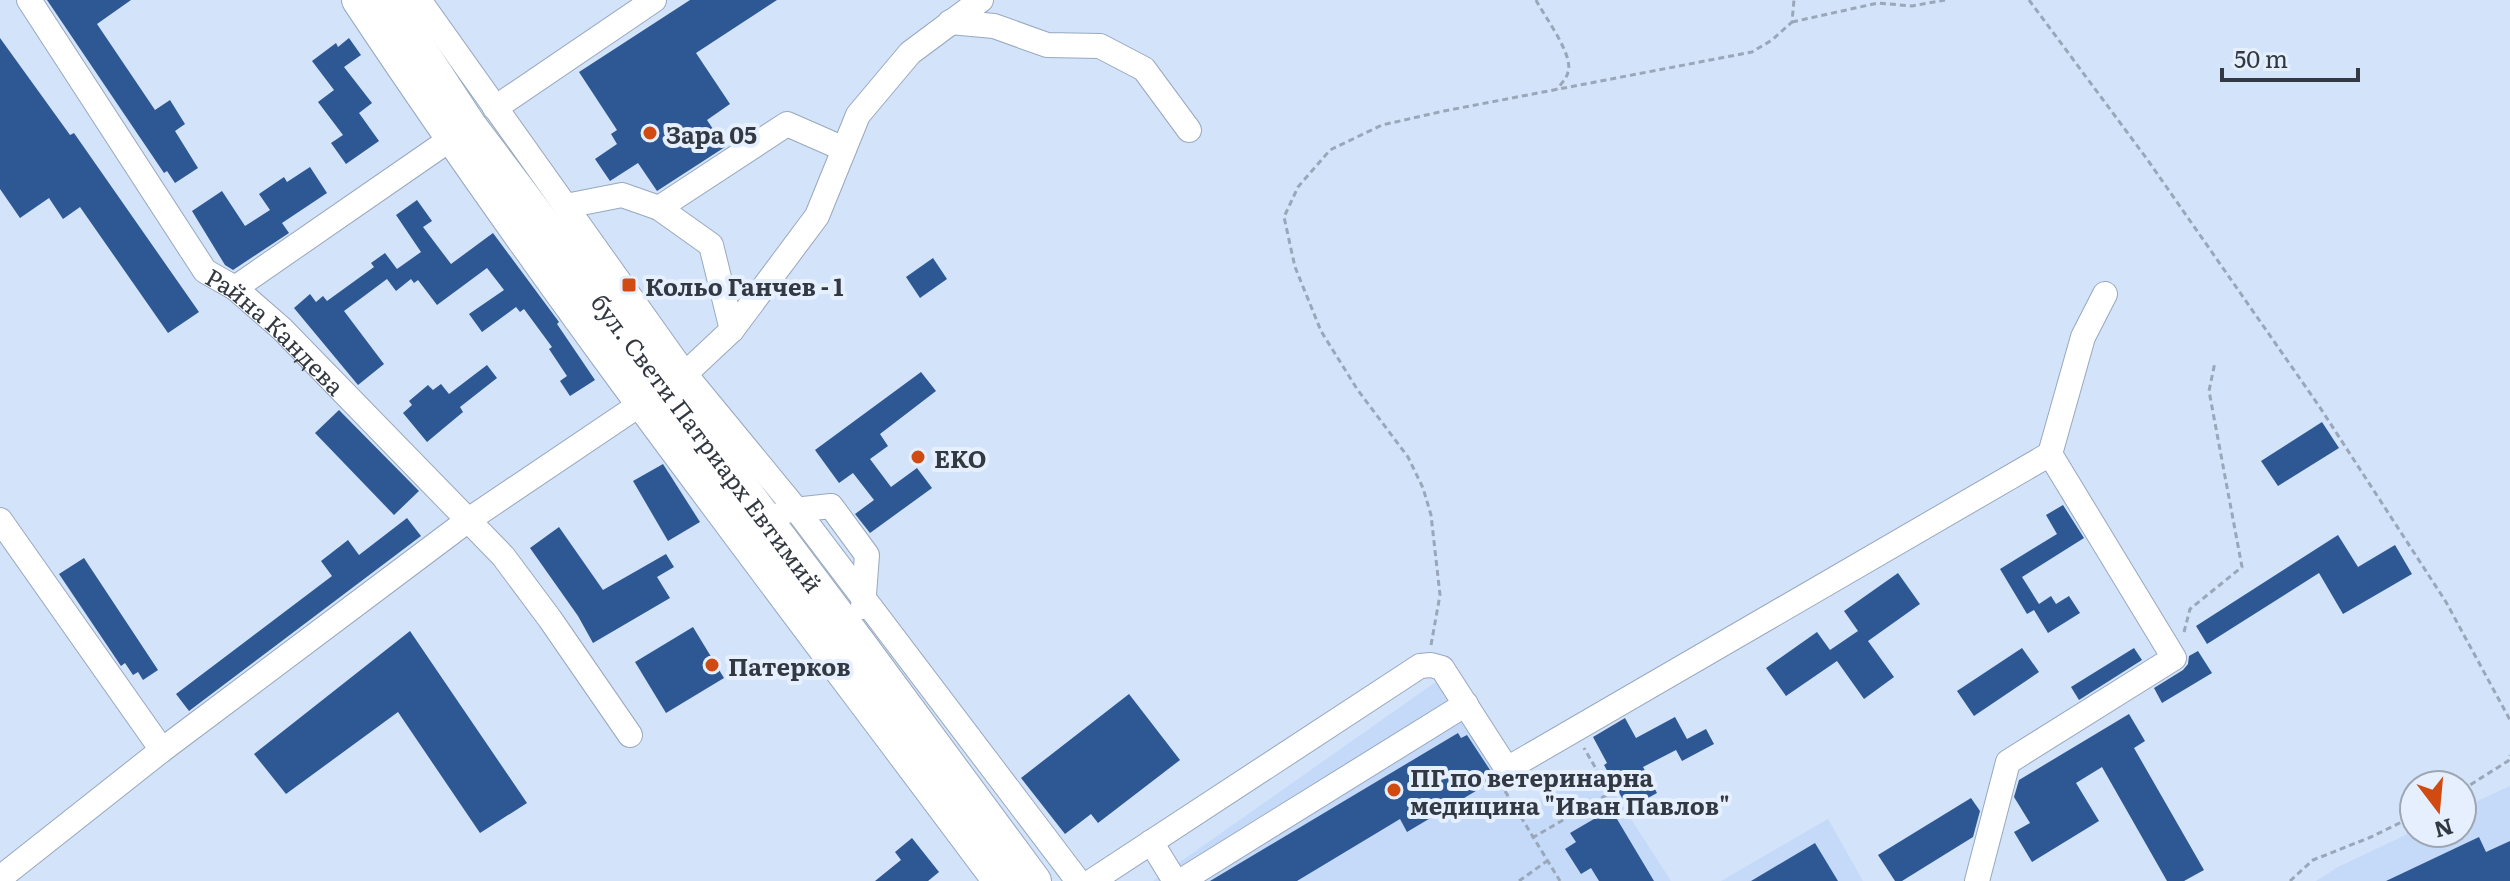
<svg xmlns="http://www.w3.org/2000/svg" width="2510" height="881" font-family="Literata,serif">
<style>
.built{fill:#c5daf8}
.building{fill:#2d5894}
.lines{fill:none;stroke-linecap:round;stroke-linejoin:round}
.minor-casing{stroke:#98a8be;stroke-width:26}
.major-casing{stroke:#98a8be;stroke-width:34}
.path{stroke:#9aa7b9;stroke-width:3;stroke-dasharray:6 4;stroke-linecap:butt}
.minor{stroke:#fff;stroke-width:24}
.major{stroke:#fff;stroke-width:32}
.poi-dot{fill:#d04a11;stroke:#e5effd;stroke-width:3}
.labels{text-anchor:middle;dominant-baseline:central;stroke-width:8;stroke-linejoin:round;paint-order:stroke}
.poi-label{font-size:24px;font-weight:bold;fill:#333942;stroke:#e5effd;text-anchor:start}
.street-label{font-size:24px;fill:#333942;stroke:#e5effd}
</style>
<rect width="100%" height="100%" fill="#d2e3fa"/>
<g class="built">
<path d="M1440,679L1519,812L1598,768L1671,881H1153Z"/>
<path d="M2510,786V881H2316L2338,867L2414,831L2462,833V808Z"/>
<path d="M1828,819L1863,881H1721Z"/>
</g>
<g class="building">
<path d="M47,0H131L97,24L155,110L170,100L185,124L175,131L198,168L175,183L167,171L164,173Z"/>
<path d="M690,0H777L696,53L730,104L707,120L725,147L657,191L638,163L610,181L595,159L617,144L611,134L617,130L579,72Z"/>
<path d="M0,38L70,135L74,133L199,312L168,333L80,207L63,219L49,198L20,218L0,189Z"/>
<path d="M349,38L361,55L344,67L372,103L359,113L379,141L346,164L331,143L343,135L318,102L334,90L312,61L336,43L338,47Z"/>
<path d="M310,167L327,193L282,223L289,233L233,270L225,265L192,211L222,191L245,226L270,210L259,194L284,177L287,182Z"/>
<path d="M417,200L432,221L423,227L451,264L493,233L559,322L557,324L595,380L570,396L560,381L567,376L549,349L552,347L524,309L520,312L516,307L482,332L469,314L504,290L487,268L437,305L418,280L414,283L411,279L396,291L387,279L344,311L384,364L358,385L294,308L310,294L316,302L323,296L327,301L374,267L371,263L385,253L397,269L421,252L396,215Z"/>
<path d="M933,258L947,279L920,298L906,277Z"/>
<path d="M487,365L497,378L460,407L463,412L427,442L403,413L412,405L409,401L428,385L433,390L441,384L449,394Z"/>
<path d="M921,372L936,391L880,434L888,446L870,459L891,487L917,468L932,488L870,533L855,514L874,500L853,473L839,483L815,450Z"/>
<path d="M339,410L419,491L394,515L315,433Z"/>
<path d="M2322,422L2339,448L2278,486L2261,461Z"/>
<path d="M663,464L700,522L668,541L633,481Z"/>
<path d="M2063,505L2084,538L2022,577L2039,604L2051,596L2056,604L2069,596L2080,613L2048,633L2034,610L2027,614L2000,569L2057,534L2046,515Z"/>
<path d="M407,518L421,536L189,711L176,694L332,576L321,561L348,540L359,555Z"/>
<path d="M559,527L603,590L666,554L674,567L657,577L670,598L593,643L578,616L530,548Z"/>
<path d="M2338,535L2358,567L2395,545L2412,574L2343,614L2319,573L2207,644L2196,626Z"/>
<path d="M84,558L158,670L143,680L138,672L133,675L125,663L121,666L59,574Z"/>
<path d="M1898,573L1920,604L1868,641L1894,677L1864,699L1837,661L1786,696L1766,668L1817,632L1830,650L1858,631L1844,611Z"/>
<path d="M693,627L724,678L666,713L635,662Z"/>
<path d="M410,631L527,803L480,833L398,712L286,794L254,754Z"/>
<path d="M2022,648L2039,672L1974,716L1957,691Z"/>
<path d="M2134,648L2142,660L2079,700L2071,687Z"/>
<path d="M2198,651L2212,673L2162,703L2154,688L2183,670L2188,664L2189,656Z"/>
<path d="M1129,694L1180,760L1098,823L1091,814L1065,834L1021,778Z"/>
<path d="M2129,714L2145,741L2134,748L2204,870L2184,881H2167L2102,767L2076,783L2099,821L2032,862L2014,832L2030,823L2014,797L2019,780Z"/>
<path d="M1675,717L1687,739L1706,729L1714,744L1682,761L1676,750L1643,767L1657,793L1628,809L1604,765L1607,763L1593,737L1625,718L1636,738Z"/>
<path d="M1458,733L1461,738L1467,735L1496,779L1407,832L1400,819L1297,881H1210Z"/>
<path d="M1971,798L1980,811L1973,837L1902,881H1895L1878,855Z"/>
<path d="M1611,809L1654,881H1599L1591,868L1581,874L1565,849L1576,842L1570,833Z"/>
<path d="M2479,837L2486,852L2510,841V881H2386Z"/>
<path d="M912,838L939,872L928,881H875L901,860L895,852Z"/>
<path d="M1815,843L1838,881H1751Z"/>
</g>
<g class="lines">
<defs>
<g id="minor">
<path id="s1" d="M29,0L205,271L235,288L282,329L503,556L550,619L630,735"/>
<path d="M419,0L685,374L796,509L1078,881"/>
<path d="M950,22L994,26L1047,45L1100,46L1144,69L1189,130"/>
<path d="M495,108L654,0"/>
<path d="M566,206L622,195L659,208L711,245L732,330"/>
<path d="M659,208L787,124L844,149"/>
<path d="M235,288L452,138"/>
<path d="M2050,454L2083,337L2105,294"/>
<path d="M785,511L831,506L867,555L863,607"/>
<path d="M0,520L162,750"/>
<path d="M1151,842L1175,881"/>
<path d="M0,878L162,750L467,521L685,374L732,330L817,216L858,115L910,53L981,0"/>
<path d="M1092,881L1420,666L1431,665L1442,668L1507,769L2050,454L2174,658L2008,762L1977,881"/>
<path d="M1181,881L1466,704"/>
</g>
<g id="major">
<path d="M358,0C559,303 782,590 999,881"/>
<path id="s2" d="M388,0L470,125L858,641L1035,881"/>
</g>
</defs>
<use href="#minor" class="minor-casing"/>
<use href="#major" class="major-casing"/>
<g class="path">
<path d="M1536,0C1544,16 1574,55 1568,72C1567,78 1561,84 1557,89"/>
<path d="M2029,0L2147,159L2319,406L2446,602L2510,720"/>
<path d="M1792,22L1878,3L1912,6L1945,0"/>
<path d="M2184,632L2190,609L2242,567L2209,391L2215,362"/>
<path d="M1431,645L1440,595L1431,515L1423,488L1408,457L1357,389L1321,331L1295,267L1284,217L1298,187L1330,150L1382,125L1444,111L1752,52L1772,40L1792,22L1794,0"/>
<path d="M2462,790L2508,761L2510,755"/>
<path d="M1505,791L1560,881"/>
<path d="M1532,838L1610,793L1584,748"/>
<path d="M1519,881L1547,861"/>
<path d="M2290,881L2313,860L2371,837L2414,816"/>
</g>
<use href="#minor" class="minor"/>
<use href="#major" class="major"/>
</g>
<g class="poi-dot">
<circle cx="650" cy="133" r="8"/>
<rect x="621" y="277" width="16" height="16" rx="4"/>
<circle cx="918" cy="457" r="8"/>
<circle cx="712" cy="665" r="8"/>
<circle cx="1394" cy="790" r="8"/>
</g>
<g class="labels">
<g class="poi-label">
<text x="666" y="133">Зара 05</text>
<text x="645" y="285">Кольо Ганчев - 1</text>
<text x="934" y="457">EKO</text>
<text x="728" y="665">Патерков</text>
<text x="1410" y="776">ПГ по ветеринарна<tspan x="1410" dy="28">медицина "Иван Павлов"</tspan></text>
</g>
<g class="street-label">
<text stroke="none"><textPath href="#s1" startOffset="416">Райна Кандева</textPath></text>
<text stroke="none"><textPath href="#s2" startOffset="546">бул. Свети Патриарх Евтимий</textPath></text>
</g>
</g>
<g transform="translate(2438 809) rotate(164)"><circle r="38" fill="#e5effd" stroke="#9ea6b2" stroke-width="2"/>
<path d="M0-6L14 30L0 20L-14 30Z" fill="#d04a11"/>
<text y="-12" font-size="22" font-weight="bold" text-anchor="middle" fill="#333942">N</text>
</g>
<path d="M2222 68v12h136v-12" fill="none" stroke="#333942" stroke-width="4"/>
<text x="2234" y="68" font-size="24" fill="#333942" stroke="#e5effd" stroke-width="6" paint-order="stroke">50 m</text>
</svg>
